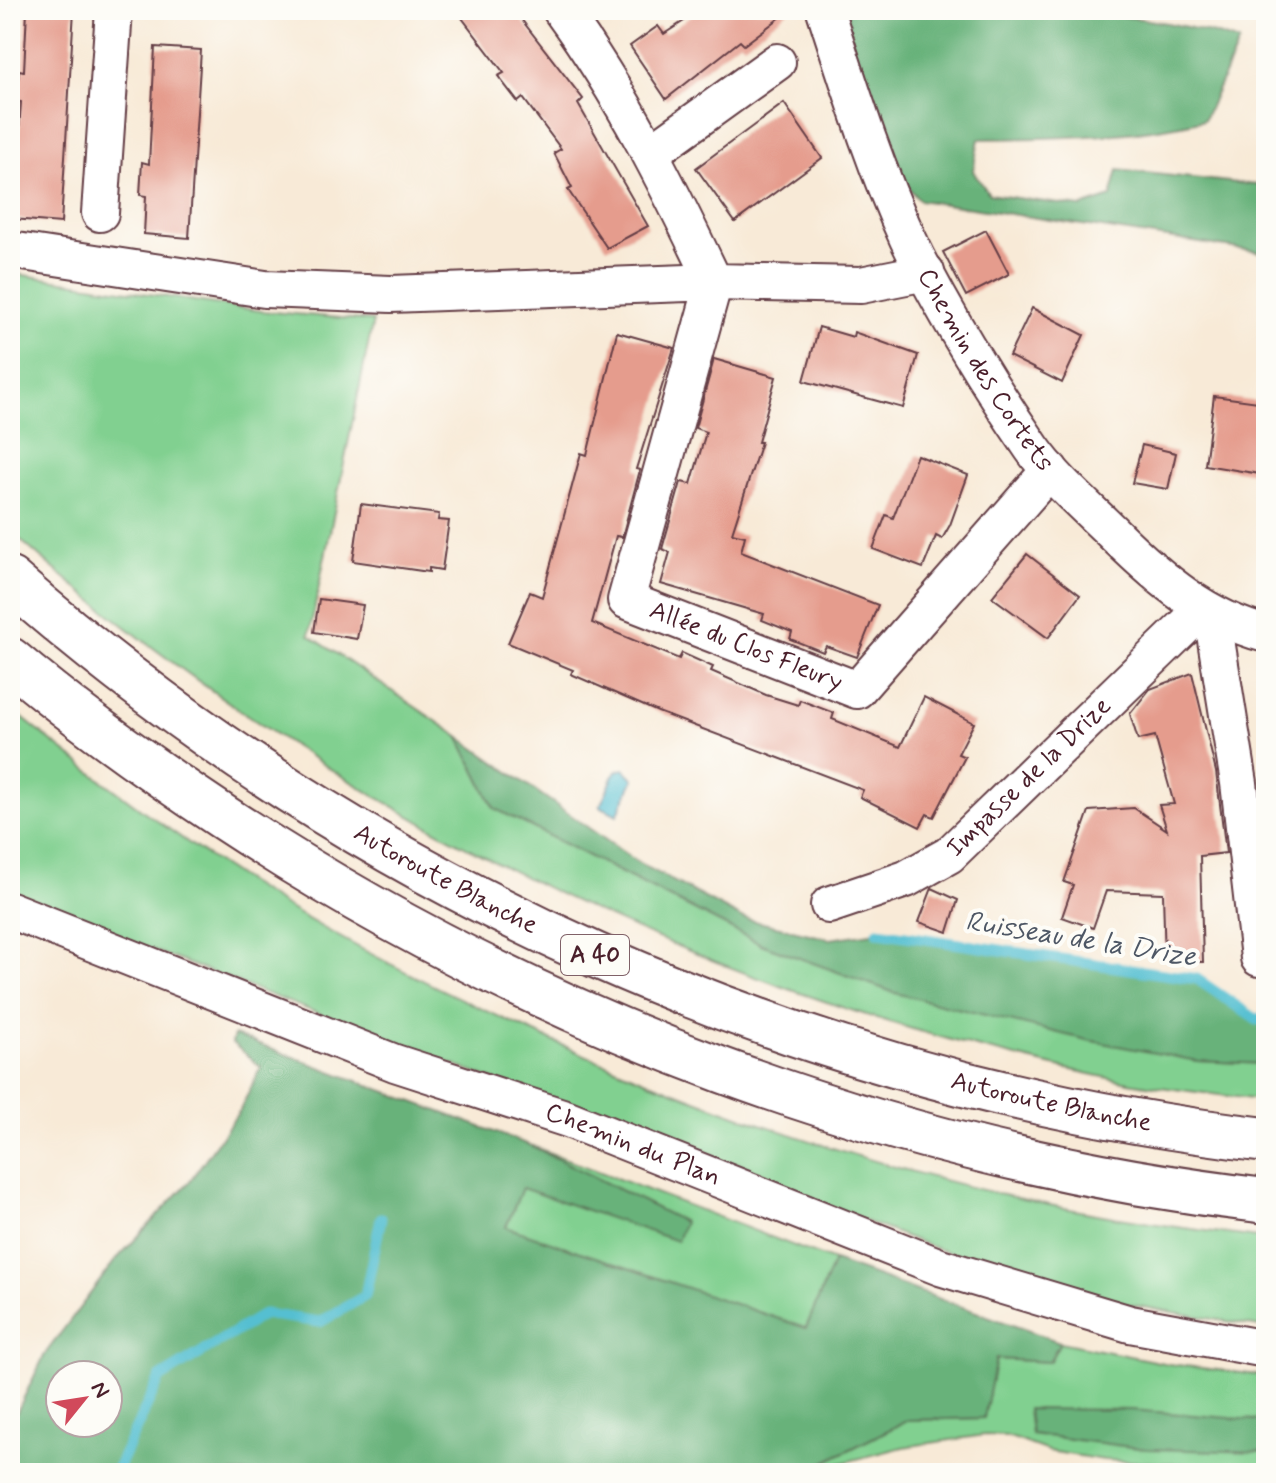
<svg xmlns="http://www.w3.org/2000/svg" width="1276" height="1483" font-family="Mynerve,sans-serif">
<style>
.green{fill:#81d090;stroke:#66785e;stroke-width:2}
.forest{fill:#68b27a;stroke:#596852;stroke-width:2;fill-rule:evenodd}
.water{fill:#55bfd1;stroke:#506f7e;stroke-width:2}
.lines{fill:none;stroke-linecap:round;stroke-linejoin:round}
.stream{stroke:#55bfd1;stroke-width:11}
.building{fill:#e59c8d}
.minor-casing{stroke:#643d45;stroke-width:40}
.highway-casing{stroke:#643d45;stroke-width:48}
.minor{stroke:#fff;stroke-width:36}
.highway{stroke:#fff;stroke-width:44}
.labels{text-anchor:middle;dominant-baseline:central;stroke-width:8;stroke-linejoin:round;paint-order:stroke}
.shield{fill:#fdfcf7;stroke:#806168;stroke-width:2}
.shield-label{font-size:24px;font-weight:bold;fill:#4a1f2b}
.street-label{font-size:26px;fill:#4a1f2b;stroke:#fdfcf7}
.water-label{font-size:28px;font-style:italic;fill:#4e5765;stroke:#fdfcf7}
</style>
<rect width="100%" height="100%" fill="#fdfcf7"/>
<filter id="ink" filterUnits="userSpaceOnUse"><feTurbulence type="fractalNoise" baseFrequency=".0125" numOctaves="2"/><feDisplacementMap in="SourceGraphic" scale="16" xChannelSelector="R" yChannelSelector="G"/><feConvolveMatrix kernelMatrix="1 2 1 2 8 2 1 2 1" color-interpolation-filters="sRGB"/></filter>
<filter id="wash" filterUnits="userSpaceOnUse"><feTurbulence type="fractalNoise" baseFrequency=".006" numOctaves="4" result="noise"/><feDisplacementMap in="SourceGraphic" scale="32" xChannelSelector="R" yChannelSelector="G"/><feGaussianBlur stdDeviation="1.8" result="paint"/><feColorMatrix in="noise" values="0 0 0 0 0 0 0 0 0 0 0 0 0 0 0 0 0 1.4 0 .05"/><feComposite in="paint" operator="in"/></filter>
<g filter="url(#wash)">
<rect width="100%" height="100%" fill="#f8ead7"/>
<g class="green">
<path d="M10,273L261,311L373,321L309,635L458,736L494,808L761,944L1197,1061L1266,1064V1101C1215,1094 1163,1089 1113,1079C705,996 322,807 10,531Z"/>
<path d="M10,708C83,768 160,825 239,877C326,934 420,981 515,1024C683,1101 858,1165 1040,1203C1114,1219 1190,1229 1266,1239V1328L1126,1304L938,1249L10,896Z"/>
<path d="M532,1146L834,1261L806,1328L506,1227L522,1187L677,1240L683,1222Z"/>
<path d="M1060,1342L1169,1364L1266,1376V1469L1104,1460L1048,1451L1007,1436L985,1435L903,1447L803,1473L908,1420L983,1418L996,1359L1049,1362Z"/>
</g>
<g class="forest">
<path d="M836,10C960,10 1125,0 1239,42L1204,120C1130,138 1055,138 979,139L973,171L989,194L1081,207L1111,197L1118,170L1266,186V253L919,200L897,174Z"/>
<path d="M458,736L637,862L742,918L830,939L878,932L1197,979L1257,1020L1266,1016V1064L1197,1061L1087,1040L895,993L761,944L494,808Z"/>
<path d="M234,1035L532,1146L684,1222L677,1241L522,1188L506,1227L806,1328L834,1261L1060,1342L1049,1362L996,1359L984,1418L908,1420L803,1473H10V1426L45,1354L114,1262L189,1182L240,1110L261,1067L232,1043ZM60,1375H108V1423H60Z"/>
<path d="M1028,1409L1132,1410L1266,1421V1452L1146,1449L1031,1434Z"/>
</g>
<path class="water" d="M624,769L634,779L617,815L600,806L616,771Z"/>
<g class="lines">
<g class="stream">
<path d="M878,932L1197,979L1257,1020L1266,1016"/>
<path d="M115,1473L160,1378L264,1314L320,1322L365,1296L381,1218"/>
</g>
</g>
<g id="blocks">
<g class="building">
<path d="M27,10H74L61,223L13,219L21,102L16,101L19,70L24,71Z"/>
<path d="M456,10H514L583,99L578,104L648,226L607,248L568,190L572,188L554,153L561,149L523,98L518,102L498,76L504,73Z"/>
<path d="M701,10H790L744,45L740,41L666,99L630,46L658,26L664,34Z"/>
<path d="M155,47L201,50L189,238L144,234L146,196L140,195L142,162L149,164Z"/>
<path d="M784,103L822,158L735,222L696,168Z"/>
<path d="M986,230L1009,274L966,296L943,252Z"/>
<path d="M1032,308L1084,335L1062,383L1009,356Z"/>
<path d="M819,327L853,337L854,332L918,355L903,408L804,381Z"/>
<path d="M617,332L674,348L636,469L640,470L622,537L616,536L592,623L679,659L682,653L713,667L711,671L766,695L798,705L800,700L834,713L832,719L900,747L924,697L974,723L958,754L965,757L934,817L927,814L920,827L860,797L863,790L658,712L571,674L573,670L508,643L530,592L542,597L581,453L587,455Z"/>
<path d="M714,359L776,377L758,442H761L732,533L745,536L741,552L878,605L857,657L826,646L823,652L790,639L792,632L762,620L764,614L661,584L670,552L662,549L681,482L691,484L706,432L695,428Z"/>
<path d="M1214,396L1266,403V475L1205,465Z"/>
<path d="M1142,445L1176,453L1168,489L1132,483Z"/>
<path d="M917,455L968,475L950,525L942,539L936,536L923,568L873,549L886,515L893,518Z"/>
<path d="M361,504L439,514L438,520L449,521L442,570L429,568V572L353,561Z"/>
<path d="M1027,554L1080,595L1048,638L992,597Z"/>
<path d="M319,599L363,605L357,639L314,632Z"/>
<path d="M1192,673L1216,772L1226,853L1200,856L1203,962L1165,961L1163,893L1106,891L1093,928L1062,917L1073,885L1064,882L1089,811L1134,808L1167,830L1159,805L1174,804L1155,736L1138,740L1130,714L1150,689Z"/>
<path d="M932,888L958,900L948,932L919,922Z"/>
</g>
</g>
</g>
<g filter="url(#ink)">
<use href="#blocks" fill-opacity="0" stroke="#643d45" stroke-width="2"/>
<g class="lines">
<defs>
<g id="minor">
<path d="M561,10C623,95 669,187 714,282L861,285L926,272"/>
<path id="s1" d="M825,10C850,87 874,165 908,239C940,306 990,387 1032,448C1055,481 1088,508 1116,536C1161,580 1205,618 1266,634"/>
<path d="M652,152L777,62"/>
<path d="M100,213L114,10"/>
<path id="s2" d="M10,250L265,289L391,294L714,282L626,600L857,690L1050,470"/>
<path d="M1212,615L1239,783L1259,958"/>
<path id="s3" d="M829,905L906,879L949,855L1202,610"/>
<path id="s4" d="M10,910L395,1063L568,1119L940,1267L1130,1324L1266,1349"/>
</g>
<g id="highway">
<path id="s5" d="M10,580C361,888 802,1086 1266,1140"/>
<path d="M10,660C77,717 149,768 223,817C536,1023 893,1158 1266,1201"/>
</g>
</defs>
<use href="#minor" class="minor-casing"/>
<use href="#highway" class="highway-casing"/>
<use href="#minor" class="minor"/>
<use href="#highway" class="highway"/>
</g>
</g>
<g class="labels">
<rect class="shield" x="561" y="935" width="68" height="40" rx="6"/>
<g class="shield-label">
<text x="595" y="955">A 40</text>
</g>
<g class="street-label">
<text stroke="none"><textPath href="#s1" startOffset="396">Chemin des Cortets</textPath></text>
<text stroke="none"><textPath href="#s2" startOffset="1166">Allée du Clos Fleury</textPath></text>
<text stroke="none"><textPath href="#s3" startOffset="242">Impasse de la Drize</textPath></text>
<text stroke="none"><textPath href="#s5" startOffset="530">Autoroute Blanche</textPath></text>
<text stroke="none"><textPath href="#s5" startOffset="1178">Autoroute Blanche</textPath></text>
<text stroke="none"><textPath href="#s4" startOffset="666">Chemin du Plan</textPath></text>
</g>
<g class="water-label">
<text transform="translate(1081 940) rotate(9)">Ruisseau de la Drize</text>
</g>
</g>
<rect width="1276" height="1483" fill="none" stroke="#fdfcf7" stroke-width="40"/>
<g transform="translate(84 1399) rotate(60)"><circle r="38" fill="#fdfcf7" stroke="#b5a4a5" stroke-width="2"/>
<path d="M0-6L14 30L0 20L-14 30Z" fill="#d1495b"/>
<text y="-12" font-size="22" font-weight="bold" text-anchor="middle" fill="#4a1f2b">N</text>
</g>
</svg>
